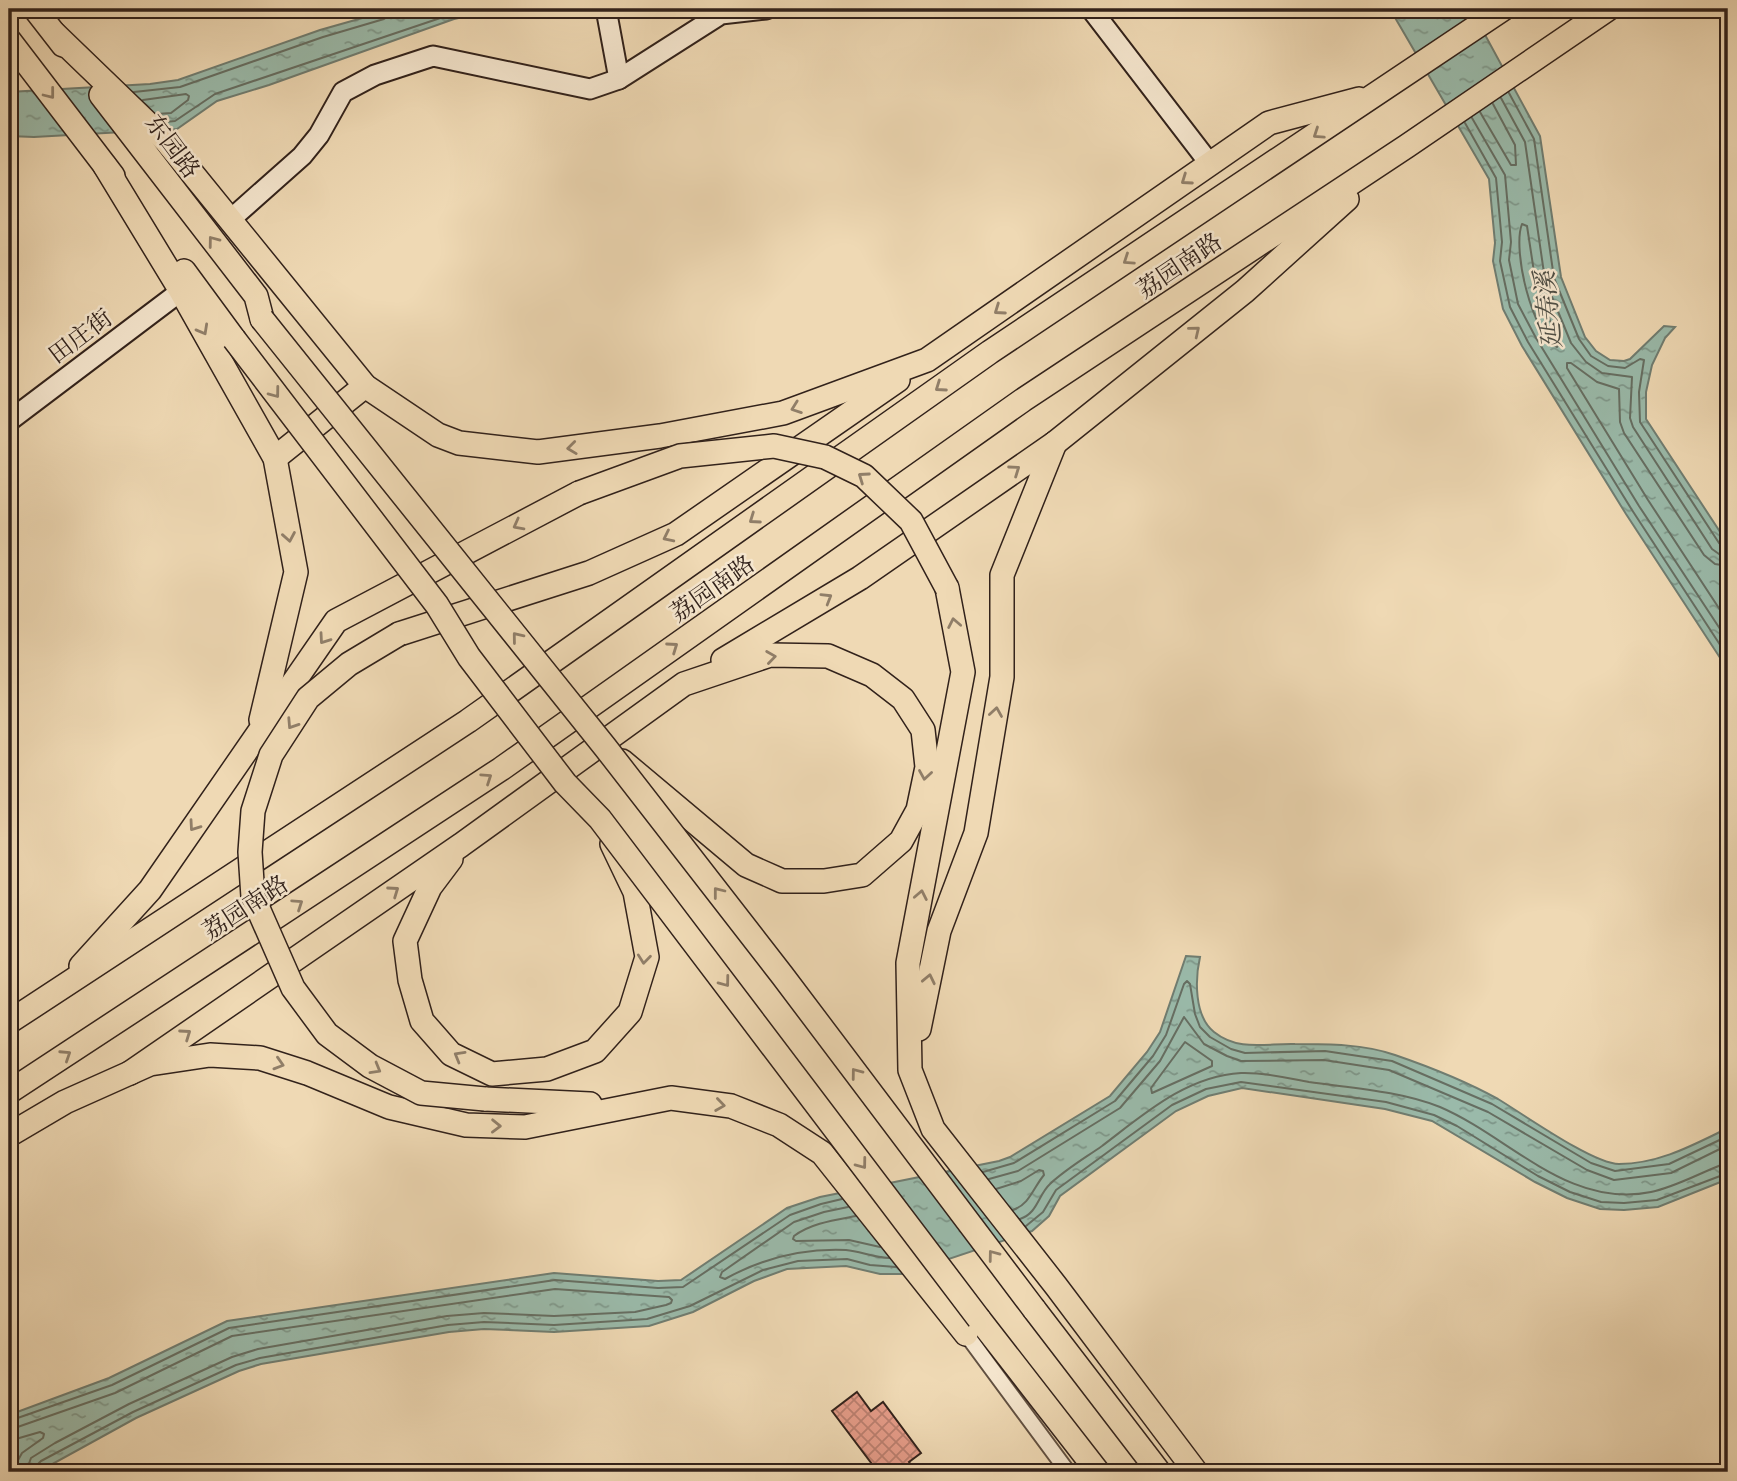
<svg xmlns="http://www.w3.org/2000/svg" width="1737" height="1481" font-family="'EB Garamond','Noto Serif SC',serif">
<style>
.water{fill:url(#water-ripples);stroke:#707d71;stroke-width:2}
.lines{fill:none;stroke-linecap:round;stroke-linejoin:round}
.shore{stroke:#666e62;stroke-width:2}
.building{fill:url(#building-cross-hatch);stroke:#32221b;stroke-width:2}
.street-casing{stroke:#615041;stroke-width:18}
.secondary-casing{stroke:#32221b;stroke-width:23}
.primary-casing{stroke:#32221b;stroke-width:26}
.street{stroke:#f5e6ce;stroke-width:14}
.secondary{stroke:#f5e6ce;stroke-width:19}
.primary{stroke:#efd9b4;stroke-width:23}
.primary-bridge-casing{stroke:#32221b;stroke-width:26;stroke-linecap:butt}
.primary-bridge{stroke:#efd9b4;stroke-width:23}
.oneway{stroke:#907e68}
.labels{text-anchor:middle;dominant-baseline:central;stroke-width:5;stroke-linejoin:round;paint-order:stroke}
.street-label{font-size:24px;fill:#32221b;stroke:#f5e6ce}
.water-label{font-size:26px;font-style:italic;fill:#515046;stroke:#f5e6ce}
</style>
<defs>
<pattern id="water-ripples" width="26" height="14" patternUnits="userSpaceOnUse" patternTransform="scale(1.75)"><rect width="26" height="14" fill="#9abaaa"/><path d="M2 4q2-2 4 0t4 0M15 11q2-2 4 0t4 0" fill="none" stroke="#7e978a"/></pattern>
<pattern id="building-cross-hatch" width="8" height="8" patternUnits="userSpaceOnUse" patternTransform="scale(1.75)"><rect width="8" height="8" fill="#e59c89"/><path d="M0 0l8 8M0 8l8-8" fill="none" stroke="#ba7f6f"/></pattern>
</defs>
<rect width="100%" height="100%" fill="#efd9b4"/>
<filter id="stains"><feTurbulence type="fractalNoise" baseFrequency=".00286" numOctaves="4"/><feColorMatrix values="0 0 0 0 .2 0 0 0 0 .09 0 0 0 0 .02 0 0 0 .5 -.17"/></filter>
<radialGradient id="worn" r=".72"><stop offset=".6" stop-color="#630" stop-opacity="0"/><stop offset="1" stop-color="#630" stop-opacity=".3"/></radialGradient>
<g class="water">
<path d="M394,9H500L454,19L269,85L217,101L177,129L34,137L9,136V92L150,84L178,80L320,30Z"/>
<path d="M1390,9H1471L1540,136L1561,277L1585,337L1596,351L1610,360L1624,361L1630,359L1664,326L1675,327L1665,338L1652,365L1646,392V419L1728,544V670L1626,514L1522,346L1503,309L1493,261L1495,243L1489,179Z"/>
<path d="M1186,956L1200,957C1195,979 1194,1016 1214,1032C1239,1052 1267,1043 1295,1044C1328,1044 1364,1044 1395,1055C1427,1066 1469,1083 1498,1099C1523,1114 1593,1164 1619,1164C1659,1164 1693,1145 1728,1128V1179L1658,1207L1624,1210L1600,1209L1567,1198L1535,1182L1432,1121L1385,1109L1242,1088L1208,1096L1176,1111L1060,1196L1049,1216L1032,1231L904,1274H880L846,1266L787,1269L754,1281L693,1312L649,1326L554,1332L484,1329L449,1332L261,1364L239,1371L136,1418L38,1472H9V1415L109,1378L227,1321L554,1273L658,1281L681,1280L787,1208L820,1197L999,1161L1010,1157L1110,1096L1147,1052L1160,1032Z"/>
</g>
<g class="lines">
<g class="shore">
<path d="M134,92L180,87L323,37L384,19L389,15L390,9"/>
<path d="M1509,93L1534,139L1554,278L1579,339L1591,356L1608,366L1625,368L1640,359L1644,360L1639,392L1640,422L1719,543L1728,547"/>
<path d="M1501,98L1525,142L1545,280L1571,343L1586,362L1602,373L1632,377L1630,418L1633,427L1712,549L1719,554L1728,556"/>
<path d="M143,100L186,94L189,96L188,100L171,113L157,114"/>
<path d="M1480,112L1511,165H1516L1515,145L1493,104"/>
<path d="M1472,118L1505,175L1511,242L1509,260L1518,304L1536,338L1639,506L1728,641"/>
<path d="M165,122L175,121L215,94L467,9"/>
<path d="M1465,123L1496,178L1502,242L1500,261L1510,307L1528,342L1632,510L1728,657"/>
<path d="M1522,224L1527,226L1536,285L1559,343L1557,347C1532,334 1512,249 1522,224Z"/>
<path d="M1728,566L1715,564L1704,555L1624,433L1620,422L1619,389L1597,382L1571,363H1567V368L1648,500L1728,622"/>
<path d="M1185,1042L1212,1061V1066L1152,1093L1151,1088Z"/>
<path d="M983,1172L1014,1163L1115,1101L1153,1056L1166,1035L1184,984L1187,981L1190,984L1195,1014L1200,1027L1210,1037L1231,1049L1245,1053L1325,1051L1392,1061L1492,1104L1591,1163L1615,1171L1669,1164L1728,1136"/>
<path d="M989,1179L1018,1171L1120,1108L1160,1061L1184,1017L1204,1044L1227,1056L1241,1061L1324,1060L1389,1070L1488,1112L1587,1170L1614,1180L1671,1173L1728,1145"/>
<path d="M996,1189L1021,1181L1039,1170L1043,1171L1044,1175C1033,1188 1030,1204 1013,1210"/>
<path d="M848,1207L824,1212L794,1222L722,1272L720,1277L725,1279C763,1258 801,1248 846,1250C860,1251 874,1258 889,1258"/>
<path d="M856,1216C835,1220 811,1223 794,1236L793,1239L796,1241L849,1240L880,1247"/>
<path d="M1020,1219C1038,1213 1038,1195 1050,1184C1066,1169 1085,1158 1102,1146C1143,1115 1186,1076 1241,1073C1263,1072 1287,1078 1309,1082C1351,1088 1401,1091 1440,1107C1510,1137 1568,1209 1651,1192C1675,1187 1698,1174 1721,1165L1728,1164"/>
<path d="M1026,1226L1043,1212L1056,1190L1172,1105L1206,1089L1241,1082L1386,1102L1434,1115L1457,1126L1538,1176L1570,1192L1601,1202L1624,1203L1657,1200L1728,1173"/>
<path d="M9,1421L112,1385L229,1328L555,1280L658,1288L683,1287L790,1215L821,1204L842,1199"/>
<path d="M9,1430L115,1393L232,1336L555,1289L669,1297L672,1300L671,1303L666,1305L635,1312L554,1316L484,1313L447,1316L258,1349L232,1357L129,1404L55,1443L31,1458L26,1472"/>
<path d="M9,1441L40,1432L44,1434L43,1438L22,1453L17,1462L15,1472"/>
<path d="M35,1472L36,1466L41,1461L133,1412L236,1365L260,1358L448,1325L484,1322L554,1325L647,1319L690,1306L763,1270L798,1261L847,1259L870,1265L896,1267"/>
</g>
</g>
<path class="building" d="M857,1392L871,1411L883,1402L921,1453L909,1462L916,1472H878L832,1411Z"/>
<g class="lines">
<defs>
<path id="street" d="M966,1334L1068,1472"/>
<g id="secondary">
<path d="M1091,9L1210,164"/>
<path d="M619,79L721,14L766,9"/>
<path d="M231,219L302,156L319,135L343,92L375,75L433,56L590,89L619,79L606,9"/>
<path d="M9,421L181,291"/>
</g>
<g id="primary">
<path d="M35,9L63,45"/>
<path d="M55,34L166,141L365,386L438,435L459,443L538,452L660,436L783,413L927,360L1269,123L1359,99"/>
<path d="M9,40L113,176"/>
<path d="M101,95L256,296L262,319"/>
<path d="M105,166L181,291L275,458L296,572L261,720"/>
<path d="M184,271L234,339"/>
<path d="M275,458L365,386"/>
<path d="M947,588L963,672L908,963L910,1070L933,1129L1056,1286L1196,1472"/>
<path d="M399,634L589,573L676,534L898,380"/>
<path d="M723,660L860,578L1055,443L1245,291L1347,199"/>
<path d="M451,859L430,887L405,941L410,980L422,1021L451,1054L492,1074L547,1069L595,1051L630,1012L647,957L635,892L612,844"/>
<path d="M81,966L150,890L336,621L579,493"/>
<path d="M9,1022L468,721L990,352L1503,9"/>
<path d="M919,1029L939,931L976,833L1002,677V575L1055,443"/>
<path d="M130,1073L461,845L684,684L770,655L828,656L872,675L903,699L923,730L927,767L918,810L901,841L862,875L824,881H782L746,865L622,761"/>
<path d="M9,1092L501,769L1023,400L1407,146L1608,9"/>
<path d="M485,1099L590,1104"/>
<path d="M9,1135L65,1102L150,1064L210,1055L260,1058L307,1073L389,1107L466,1125L525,1127L671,1098L731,1106L779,1125L822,1153L966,1334"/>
<path d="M1034,1309L1159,1472"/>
<path d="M979,1319L1098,1472"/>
</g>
</defs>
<use href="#street" class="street-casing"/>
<use href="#secondary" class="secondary-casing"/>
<use href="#primary" class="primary-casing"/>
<use href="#street" class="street"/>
<use href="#secondary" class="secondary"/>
<use href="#primary" class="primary"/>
<defs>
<g id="primary-bridge">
<path d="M262,319L605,747L782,975L1034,1309"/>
<path d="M234,339L437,605L469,657L565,783L600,819L979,1319"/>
<path d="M579,493L680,456L774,446L825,457L864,476L911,521L947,588"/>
<path d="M399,634L349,664L308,698L271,755L253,811L250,852L253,897L293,988L327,1034L370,1066L421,1093L485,1099"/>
</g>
</defs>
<use href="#primary-bridge" class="primary-bridge-casing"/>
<use href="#primary-bridge" class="primary-bridge"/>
</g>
<defs><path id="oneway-chevron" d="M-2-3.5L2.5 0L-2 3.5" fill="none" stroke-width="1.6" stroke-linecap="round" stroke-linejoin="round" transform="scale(1.75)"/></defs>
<g class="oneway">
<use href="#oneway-chevron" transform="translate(50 94) rotate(52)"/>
<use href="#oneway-chevron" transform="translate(1318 134) rotate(146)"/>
<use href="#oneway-chevron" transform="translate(1186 180) rotate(145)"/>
<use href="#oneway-chevron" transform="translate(213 241) rotate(-127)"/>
<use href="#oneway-chevron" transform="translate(1128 260) rotate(146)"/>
<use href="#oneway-chevron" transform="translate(999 310) rotate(145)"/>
<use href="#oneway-chevron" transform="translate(203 330) rotate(61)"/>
<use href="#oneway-chevron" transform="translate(1195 331) rotate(-39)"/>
<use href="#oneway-chevron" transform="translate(940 387) rotate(145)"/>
<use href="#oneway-chevron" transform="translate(275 393) rotate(53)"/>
<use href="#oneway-chevron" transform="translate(796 408) rotate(160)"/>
<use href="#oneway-chevron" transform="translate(572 448) rotate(173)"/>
<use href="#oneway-chevron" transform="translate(1015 470) rotate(-35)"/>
<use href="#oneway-chevron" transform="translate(863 477) rotate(-145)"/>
<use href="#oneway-chevron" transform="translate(754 519) rotate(145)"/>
<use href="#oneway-chevron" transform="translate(518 525) rotate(152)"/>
<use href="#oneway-chevron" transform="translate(289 537) rotate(80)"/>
<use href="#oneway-chevron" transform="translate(668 537) rotate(154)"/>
<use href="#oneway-chevron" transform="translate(827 598) rotate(-31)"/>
<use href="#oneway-chevron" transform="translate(954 623) rotate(-101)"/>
<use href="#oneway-chevron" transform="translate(517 637) rotate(-129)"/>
<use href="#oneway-chevron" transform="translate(324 639) rotate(125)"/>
<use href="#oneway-chevron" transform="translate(673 647) rotate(-35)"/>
<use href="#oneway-chevron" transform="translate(771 657) rotate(-8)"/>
<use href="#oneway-chevron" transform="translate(996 712) rotate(-81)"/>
<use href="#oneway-chevron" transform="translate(292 724) rotate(123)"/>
<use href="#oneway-chevron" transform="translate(925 775) rotate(99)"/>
<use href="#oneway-chevron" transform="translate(487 778) rotate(-34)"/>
<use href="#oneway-chevron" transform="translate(194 826) rotate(125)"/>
<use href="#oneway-chevron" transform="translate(394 891) rotate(-35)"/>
<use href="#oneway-chevron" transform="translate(718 892) rotate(-128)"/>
<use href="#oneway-chevron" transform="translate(921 895) rotate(-79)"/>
<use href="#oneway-chevron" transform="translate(298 904) rotate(-34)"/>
<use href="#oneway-chevron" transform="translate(644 959) rotate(96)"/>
<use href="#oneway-chevron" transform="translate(929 979) rotate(-78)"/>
<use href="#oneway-chevron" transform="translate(725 982) rotate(53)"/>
<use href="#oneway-chevron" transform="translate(186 1034) rotate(-35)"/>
<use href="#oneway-chevron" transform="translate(66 1055) rotate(-33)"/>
<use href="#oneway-chevron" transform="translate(459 1056) rotate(-150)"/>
<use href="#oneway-chevron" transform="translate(279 1064) rotate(17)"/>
<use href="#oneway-chevron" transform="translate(376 1069) rotate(30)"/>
<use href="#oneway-chevron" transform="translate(856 1073) rotate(-127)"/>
<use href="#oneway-chevron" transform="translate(720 1105) rotate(8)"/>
<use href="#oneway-chevron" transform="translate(496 1126) rotate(1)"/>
<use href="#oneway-chevron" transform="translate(862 1164) rotate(53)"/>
<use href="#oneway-chevron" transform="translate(993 1255) rotate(-127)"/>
</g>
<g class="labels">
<g class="street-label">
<text transform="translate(173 146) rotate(53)">东园路</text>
<text transform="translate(1179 265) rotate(-34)">荔园南路</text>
<text transform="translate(80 336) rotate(-37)">田庄街</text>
<text transform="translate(712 588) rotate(-35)">荔园南路</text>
<text transform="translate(245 907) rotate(-33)">荔园南路</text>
</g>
<g class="water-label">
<text transform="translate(1548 310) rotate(-96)">延寿溪</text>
</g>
</g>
<rect width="1737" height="1481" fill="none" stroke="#efd9b4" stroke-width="35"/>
<rect x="10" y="10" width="1716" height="1460" fill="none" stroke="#32221b" stroke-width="3.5"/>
<rect x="18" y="18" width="1702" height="1446" fill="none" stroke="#32221b" stroke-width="2"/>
<rect width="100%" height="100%" filter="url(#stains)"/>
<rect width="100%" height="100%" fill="url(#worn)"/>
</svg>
